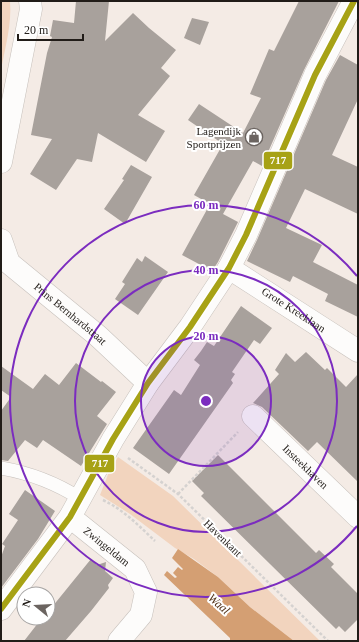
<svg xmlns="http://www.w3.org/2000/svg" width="359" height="642" font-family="Georgia,serif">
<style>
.green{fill:#f2d4be}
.water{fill:#d49f73}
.building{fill:#a8a19c}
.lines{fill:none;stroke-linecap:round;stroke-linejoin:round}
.lane-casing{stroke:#c7c1bc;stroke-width:14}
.street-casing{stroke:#c7c1bc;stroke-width:23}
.secondary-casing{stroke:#c7c1bc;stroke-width:23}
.path{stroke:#d5d2d0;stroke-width:2.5;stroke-dasharray:3 2;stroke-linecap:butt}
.lane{stroke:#fdfcfb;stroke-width:13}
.street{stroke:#fdfcfb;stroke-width:22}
.secondary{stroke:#fdfcfb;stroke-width:22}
.bus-1-casing{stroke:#fff;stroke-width:9}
.bus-1{stroke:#a7a215;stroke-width:6}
.ring{fill:none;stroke:#7b2cbf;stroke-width:2}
.labels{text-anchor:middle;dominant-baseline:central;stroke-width:4;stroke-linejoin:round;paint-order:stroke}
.poi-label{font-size:11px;fill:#211c18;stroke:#fff;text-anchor:end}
.street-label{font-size:11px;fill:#211c18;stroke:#fff}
.water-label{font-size:12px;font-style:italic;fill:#53341b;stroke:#fff}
.centre{fill:#7b2cbf;stroke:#fff;stroke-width:2}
.ring-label{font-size:12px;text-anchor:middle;font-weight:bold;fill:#7b2cbf;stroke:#fff;stroke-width:4;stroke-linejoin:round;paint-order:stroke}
.line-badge{stroke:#fff;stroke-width:1.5}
.badge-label{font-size:11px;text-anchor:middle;font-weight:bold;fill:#fff}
</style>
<rect width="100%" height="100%" fill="#f4ebe5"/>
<g class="green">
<path d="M1,1H10C12,24 5,48 1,70Z"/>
<path d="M118,457L173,496L320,641H294L250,607L218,577L194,559L175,548L130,514L100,495L109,472Z"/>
</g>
<path class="water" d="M178,549L218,577L250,607L294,641H230V638L164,575L167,571L175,578L177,577L173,573L178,567L182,570L183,569L172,558Z"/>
<g class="building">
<path d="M76,1H109L105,41L133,13L149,28L176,50L161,68L170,76L138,115L165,131L146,162L98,133L92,162L77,159L56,190L30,174L52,139L31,135L47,53L52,37L50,36L53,20L74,23Z"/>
<path d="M299,1H339L304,70L262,166L253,161L223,214L238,222L218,262L212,271L182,255L210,204L194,195L223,144L188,120L199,104L243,133L261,98L250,94L269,49L274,51Z"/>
<path d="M192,18L209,22L200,45L184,38Z"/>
<path d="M340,55L358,65V99L332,155L358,167V214L305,189L286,228L322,245L313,262L358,285V317L325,301L328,294L293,276L290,282L247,261L257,240L326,80Z"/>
<path d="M131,165L152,177L125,224L104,209L124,180L122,179Z"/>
<path d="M145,256L168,272L138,315L115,299L125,284L122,282L137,258L142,262Z"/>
<path d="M241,306L272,328L260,344L254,340L232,372L235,374L231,380L233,383L169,474L133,448L174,390L181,395L200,365L194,360L201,351L207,342L214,346Z"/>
<path d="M306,352L325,370L327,368L346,387L358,374V482L317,442L308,451L262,407L253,403L279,374L275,370L286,353L295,362Z"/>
<path d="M76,363L101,382L102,381L116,392L97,416L107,424L81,466L43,440L37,448L25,440L8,461L1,460V411L11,397L1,390V366L33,389L45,374L59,385Z"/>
<path d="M218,455L316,553L319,550L334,564L331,567L358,594V619L345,632L339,626L336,629L201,496L204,493L192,481Z"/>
<path d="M25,490L55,511L38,539L1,588V557L5,546L2,544L18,520L9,514Z"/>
<path d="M91,559L97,565L106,562L105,571L113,578L108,585L109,588L91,611L65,641H24L42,618H48V612Z"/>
</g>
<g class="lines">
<defs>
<path id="lane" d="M1,468C30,473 56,483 81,499"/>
<g id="street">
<path d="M1,162L31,9L30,1"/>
<path id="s1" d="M1,240L9,263L98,336L148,383"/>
<path id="s2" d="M229,268L358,351"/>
<path id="s3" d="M253,416L358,517"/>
<path id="s4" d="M70,517L135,569L146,592L141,615L119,641"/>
</g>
<path id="secondary" d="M1,609L70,517L113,439L148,383L190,327L229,268L246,235L315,75L354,1"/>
</defs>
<use href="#lane" class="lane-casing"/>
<use href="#street" class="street-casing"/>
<use href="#secondary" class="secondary-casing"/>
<g class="path">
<path d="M128,458L178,494L328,641"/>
<path d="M178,494L238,432"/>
<path d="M103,500C124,510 139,526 155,541"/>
</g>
<use href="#lane" class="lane"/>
<use href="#street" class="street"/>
<use href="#secondary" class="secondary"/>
<defs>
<path id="bus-1" d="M1,609L70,517L113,439L148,383L190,327L229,268L246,235L315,75L354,1"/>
</defs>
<use href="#bus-1" class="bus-1-casing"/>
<use href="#bus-1" class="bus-1"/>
</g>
<circle cx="206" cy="401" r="65" fill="#7b2cbf" fill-opacity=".12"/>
<g class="ring">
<circle cx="206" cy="401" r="65"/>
<circle cx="206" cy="401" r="131"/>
<path d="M357 526A196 196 0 1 1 357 276"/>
</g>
<defs>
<symbol id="shop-ring" viewBox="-11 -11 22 22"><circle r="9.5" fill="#fff" stroke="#6b6460" stroke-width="1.5"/><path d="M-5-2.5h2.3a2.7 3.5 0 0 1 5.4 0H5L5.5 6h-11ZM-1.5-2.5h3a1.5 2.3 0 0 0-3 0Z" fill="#6b6460"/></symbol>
</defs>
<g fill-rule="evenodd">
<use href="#shop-ring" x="244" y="127" width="20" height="20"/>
</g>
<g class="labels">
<g class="poi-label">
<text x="241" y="131">Lagendijk<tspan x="241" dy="13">Sportprijzen</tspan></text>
</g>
<g class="street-label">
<text stroke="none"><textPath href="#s2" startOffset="77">Grote Kreeklaan</textPath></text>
<text stroke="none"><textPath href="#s1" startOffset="104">Prins Bernhardstraat</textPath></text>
<text stroke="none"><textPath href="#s3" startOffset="73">Insteekhaven</textPath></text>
<text transform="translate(223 538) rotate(44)">Havenkant</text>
<text stroke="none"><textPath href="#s4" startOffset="47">Zwingeldam</textPath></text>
</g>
<g class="water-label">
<text transform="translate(219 604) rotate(41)">Waal</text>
</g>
</g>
<circle cx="206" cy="401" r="6" class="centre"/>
<g class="ring-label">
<text x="206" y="209">60 m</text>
<text x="206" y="274">40 m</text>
<text x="206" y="340">20 m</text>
</g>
<g class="line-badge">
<rect x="263" y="151" width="30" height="19" rx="4" fill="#a7a215"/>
<rect x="84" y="454" width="31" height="19" rx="4" fill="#a7a215"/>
</g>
<g class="badge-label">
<text x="278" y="164">717</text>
<text x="100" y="467">717</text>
</g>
<rect width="359" height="642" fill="none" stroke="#211c18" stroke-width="4"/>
<g transform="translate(36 606) rotate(288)"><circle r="19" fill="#ffffff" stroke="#a6a4a3"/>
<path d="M0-3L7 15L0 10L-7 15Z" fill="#6b6460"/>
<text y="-6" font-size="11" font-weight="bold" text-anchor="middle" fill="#211c18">N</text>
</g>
<path d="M18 34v6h65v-6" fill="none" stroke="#211c18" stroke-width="2"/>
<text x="24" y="34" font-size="12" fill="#211c18" stroke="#ffffff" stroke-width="3" paint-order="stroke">20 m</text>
</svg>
